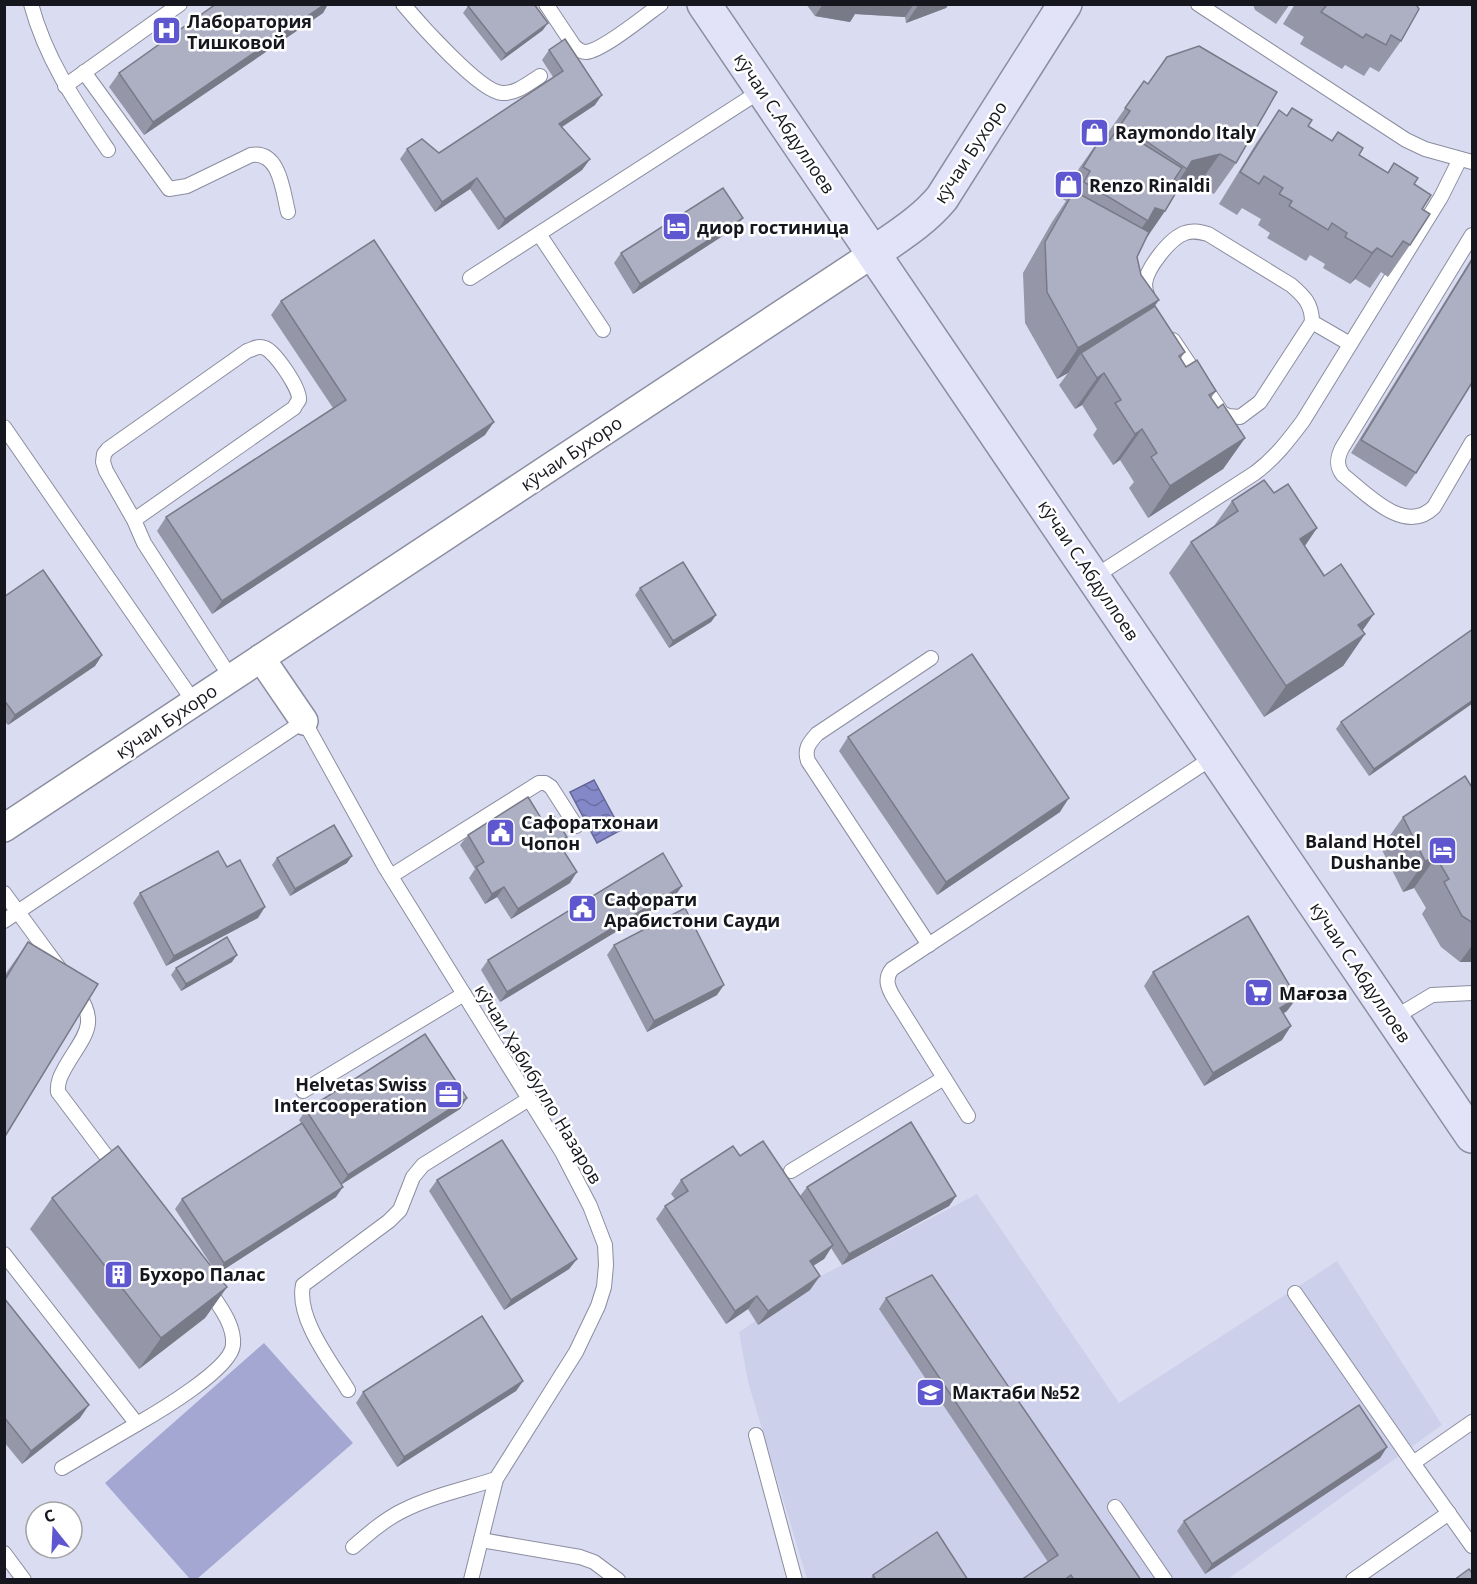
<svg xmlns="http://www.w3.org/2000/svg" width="1477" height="1584" font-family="'Open Sans',sans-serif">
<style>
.built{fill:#cdd0eb}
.garden{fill:#a3a7d2}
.water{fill:url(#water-waves);stroke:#636696;stroke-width:1.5}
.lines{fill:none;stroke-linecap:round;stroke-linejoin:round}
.lane-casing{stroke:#8b8da0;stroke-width:16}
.street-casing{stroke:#8b8da0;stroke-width:30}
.secondary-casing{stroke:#8b8da0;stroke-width:36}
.lane{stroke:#fff;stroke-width:14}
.street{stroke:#fff;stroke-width:27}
.secondary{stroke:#e2e3f8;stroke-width:33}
.wall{fill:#9596a8}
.shaded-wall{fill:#797a88}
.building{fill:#adafc3;stroke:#797a88;stroke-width:1.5}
.labels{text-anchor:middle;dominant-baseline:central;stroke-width:5;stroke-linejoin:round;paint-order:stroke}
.poi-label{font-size:18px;font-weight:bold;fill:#16171e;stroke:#fff;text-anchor:start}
.street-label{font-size:18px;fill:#16171e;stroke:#fff}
</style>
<defs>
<pattern id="water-waves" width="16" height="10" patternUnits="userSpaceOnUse" patternTransform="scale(1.5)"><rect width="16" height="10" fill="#8488c9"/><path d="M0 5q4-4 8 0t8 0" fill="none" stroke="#6b6ea3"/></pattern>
</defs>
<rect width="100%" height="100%" fill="#daddf1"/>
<path class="built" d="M977,1194L1119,1403L1337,1261L1442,1425L1228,1579H807L748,1382L739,1332L823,1275Z"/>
<path class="garden" d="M264,1343L353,1443L197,1579H190L105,1483Z"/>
<path class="water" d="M594,780L621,830L597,843L570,792Z"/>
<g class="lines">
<defs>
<g id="lane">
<path d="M31,4C46,60 76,103 108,150"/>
<path d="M403,4C419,23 480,92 502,93C516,94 529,83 540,76"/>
<path d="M546,4L574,46C577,49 581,52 586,52C602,51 646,15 661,4"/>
<path d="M1198,4L1406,140L1425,149L1472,162"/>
<path d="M84,72L169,189L187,186L251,155C280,150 283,192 288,212"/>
<path d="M65,86L180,4"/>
<path d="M539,234L603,330"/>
<path d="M1472,235L1342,448C1337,458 1336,466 1343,475C1367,494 1405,536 1434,507L1472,442"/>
<path d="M470,278L762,90"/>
<path d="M1148,298C1146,293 1145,289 1145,284C1146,269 1170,238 1185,233C1193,230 1200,232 1208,234L1291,285C1304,296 1312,304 1312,322L1350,344"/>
<path d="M1173,340L1222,413L1228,416L1240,417L1260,402L1312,322"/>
<path d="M4,427L194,702"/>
<path d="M134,520L294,408C294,407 299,400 299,400C300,388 275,352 265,348C258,345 254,349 247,351L108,449L104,454L103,462L106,471L134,520L144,543L231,678"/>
<path d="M1094,577L1255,473C1275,458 1288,441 1303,421L1441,197L1460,159"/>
<path d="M391,876L539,783H545L551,787L576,826"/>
<path d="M4,893L59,968"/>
<path d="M4,921L304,721L385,867L562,1152L590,1206L605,1245L606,1265L604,1287L598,1306L576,1352L496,1479L471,1580"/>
<path d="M929,945L808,761C804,749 809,743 817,734L931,658"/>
<path d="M76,991C100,1024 84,1035 66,1066C61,1075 57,1082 58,1092L116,1169"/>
<path d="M1392,1019L1432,995L1472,993"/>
<path d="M303,1091L464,994"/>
<path d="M968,1116L894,998C888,988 884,979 892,969L1215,756"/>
<path d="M791,1171L944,1078"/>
<path d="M4,1254L137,1424L62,1468"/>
<path d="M1295,1293L1413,1463"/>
<path d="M348,1390C331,1362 296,1318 303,1285L389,1221L400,1210L413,1177L423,1165L529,1099"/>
<path d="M1472,1422L1413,1463L1472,1546"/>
<path d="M137,1424C158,1412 231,1369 233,1345C235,1324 217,1303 206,1286"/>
<path d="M756,1435L795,1580"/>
<path d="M1115,1507L1165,1580"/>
<path d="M481,1540L580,1557L594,1562L618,1580"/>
<path d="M353,1547C368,1534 384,1520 402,1511C431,1496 465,1489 496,1479"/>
<path d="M4,1553L24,1580"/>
<path d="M1353,1580L1449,1513"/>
</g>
<g id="street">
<path d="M261,658L304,721"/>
<path d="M4,828L874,253"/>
</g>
<g id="secondary">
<path d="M704,4L1472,1136"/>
<path d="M874,253C898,236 923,221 942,198L1065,4"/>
</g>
</defs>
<use href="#lane" class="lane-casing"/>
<use href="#street" class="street-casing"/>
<use href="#secondary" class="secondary-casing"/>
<use href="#lane" class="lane"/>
<use href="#street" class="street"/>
<use href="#secondary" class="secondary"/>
</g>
<g class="wall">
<path d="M216,4H328L323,13L144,135L109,87L119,73Z"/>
<path d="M806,4H949L946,8L906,23L905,17L855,14L850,22L815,16Z"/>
<path d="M1253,4H1290L1276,24L1255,10Z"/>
<path d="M1295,4H1416L1401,41L1379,72L1370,67L1364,76L1345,65L1342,69L1300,44L1304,37L1283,24Z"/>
<path d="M468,6L543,30L501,61L463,13Z"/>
<path d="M549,50L595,105L562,127L590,159L582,170L498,230L470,189L435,212L400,159L407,149L439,153L553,77L542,60Z"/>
<path d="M1144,81L1236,163L1214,194L1198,185L1178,190L1165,211L1145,240L1137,257L1141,275L1154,306L1185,352L1181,358L1186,367L1216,391L1211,398L1218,408L1245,438L1223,469L1148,518L1129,488L1134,482L1120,460L1113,465L1093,435L1097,429L1082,405L1075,409L1059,385L1068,373L1057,379L1025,323L1023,273L1052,222L1066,201L1061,198L1080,167L1102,136L1105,137Z"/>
<path d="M1292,108L1308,126L1331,141L1338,132L1359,155L1387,173L1414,184L1422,209L1410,245L1388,277L1381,272L1370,288L1355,279L1350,284L1323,268L1325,264L1310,255L1306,261L1267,238L1270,233L1258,225L1261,219L1242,208L1237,215L1219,204L1257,142L1279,110L1287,116Z"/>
<path d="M743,218L735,228L633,294L614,263L621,253Z"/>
<path d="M1473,256V381L1416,473L1406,487L1351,453Z"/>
<path d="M281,301L485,435L212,614L157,531L166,517L333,408L271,315Z"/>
<path d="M1274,493L1317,528L1305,546L1365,634L1343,666L1264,717L1169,573L1191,542L1214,526L1232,501Z"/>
<path d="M640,588L716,615L711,622L669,648L635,595Z"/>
<path d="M4,597L102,655L95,666L8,725L4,721Z"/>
<path d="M1473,629V703L1369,776L1336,729L1341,722Z"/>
<path d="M848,737L1060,812L937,895L839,751Z"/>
<path d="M1473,789V962H1460L1441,947L1422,914L1426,908L1414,888L1403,892L1381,848L1403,817Z"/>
<path d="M544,823L567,837L561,846L570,883L511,919L497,897L485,904L469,878L475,869L460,845L468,835Z"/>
<path d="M277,858L347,863L290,896L272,865Z"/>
<path d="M227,867L258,918L166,966L133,903L140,893Z"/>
<path d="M675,896L500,1002L481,970L488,960Z"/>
<path d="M28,942L4,1138V976Z"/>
<path d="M614,945L717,995L647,1032L607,955Z"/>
<path d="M232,962L181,991L171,975L176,968Z"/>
<path d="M1153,972L1287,1011L1283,1014L1282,1040L1204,1086L1144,986Z"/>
<path d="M467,1098L460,1109L341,1185L336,1197L217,1274L175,1209L182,1199L301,1123L299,1120L306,1110Z"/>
<path d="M740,1156L800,1196L807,1187L956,1196L949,1206L842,1265L831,1248L824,1259L813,1266L810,1290L758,1325L748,1309L726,1324L656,1219L665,1206L675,1199L671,1194L681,1180Z"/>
<path d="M437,1180L577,1259L569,1269L504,1310L429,1191Z"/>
<path d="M52,1198L227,1287L205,1318L139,1369L30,1229Z"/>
<path d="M4,1298L80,1418L22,1464L4,1442Z"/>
<path d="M886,1298L1141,1580H1021L1048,1562L879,1309Z"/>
<path d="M523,1381L516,1391L397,1467L356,1403L363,1392Z"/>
<path d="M1387,1447L1380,1458L1205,1574L1177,1531L1184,1521Z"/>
<path d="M873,1575L968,1580H870Z"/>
</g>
<g class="shaded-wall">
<path d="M325,4H328L323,13L144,135L153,122Z"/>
<path d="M823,4H914L905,17L855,14L850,22L815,16Z"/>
<path d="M919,4H949L946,8L906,23Z"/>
<path d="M548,23L543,30L501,61L506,54Z"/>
<path d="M602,95L595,105L551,134L559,124Z"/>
<path d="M1220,154L1198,185L1171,192L1192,161Z"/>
<path d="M590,159L582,170L498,230L505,219Z"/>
<path d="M477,178L470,189L435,212L442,202Z"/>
<path d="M1155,208L1165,211L1143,243L1134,240Z"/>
<path d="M743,218L735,228L633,294L640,284Z"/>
<path d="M1377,248L1355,279L1350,284L1372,253Z"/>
<path d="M1159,300L1137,331L1081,353L1068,373L1057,379L1078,348Z"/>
<path d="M1104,373L1082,405L1075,409L1097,378Z"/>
<path d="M494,422L485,435L212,614L222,601Z"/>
<path d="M1142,429L1120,460L1113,465L1135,434Z"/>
<path d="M1245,438L1223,469L1148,518L1170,486Z"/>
<path d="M1317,528L1295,560L1300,539Z"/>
<path d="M1374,614L1356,640L1365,634L1343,666L1264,717L1286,686L1358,625Z"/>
<path d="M716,615L711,622L669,648L673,641Z"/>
<path d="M102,655L95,666L8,725L15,715Z"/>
<path d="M1473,700V703L1369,776L1374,769Z"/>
<path d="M1069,798L1060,812L937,895L946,882Z"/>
<path d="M567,837L560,848L558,842Z"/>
<path d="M352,856L347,863L290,896L295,889Z"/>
<path d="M1436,857L1414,888L1403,892L1425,861Z"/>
<path d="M577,872L570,883L511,919L518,909Z"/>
<path d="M682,886L675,896L500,1002L507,992Z"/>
<path d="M504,887L497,897L485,904L492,894Z"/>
<path d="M265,907L258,918L166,966L174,956Z"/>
<path d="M1473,944V962H1460Z"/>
<path d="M237,955L232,962L181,991L186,984Z"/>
<path d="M724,985L717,995L647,1032L654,1021Z"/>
<path d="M1297,998L1287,1011L1270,1021L1280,1008Z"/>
<path d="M1291,1026L1282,1040L1204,1086L1213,1073Z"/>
<path d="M467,1098L460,1109L340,1185L348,1175Z"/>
<path d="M343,1187L336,1197L217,1274L224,1263Z"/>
<path d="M956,1196L949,1206L842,1265L849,1254Z"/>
<path d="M833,1245L824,1259L800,1274L810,1261Z"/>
<path d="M577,1259L569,1269L504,1310L511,1300Z"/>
<path d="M820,1276L810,1290L758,1325L768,1311Z"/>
<path d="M227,1287L205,1318L139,1369L161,1338Z"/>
<path d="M757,1296L748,1309L726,1324L735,1311Z"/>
<path d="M523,1381L516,1391L397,1467L404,1457Z"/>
<path d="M89,1405L80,1418L22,1464L31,1451Z"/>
<path d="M1387,1447L1380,1458L1205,1574L1212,1564Z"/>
</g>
<g class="building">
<path d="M216,4H325L153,122L119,73Z"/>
<path d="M470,4H534L548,23L506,54L468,6Z"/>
<path d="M1324,4H1416L1419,9L1401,41L1391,35L1386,45L1366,34L1363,38L1321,12L1326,6Z"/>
<path d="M565,39L602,95L559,124L590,159L505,219L477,178L442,202L407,149L422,139L439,153L563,71L549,50Z"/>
<path d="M1199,46L1277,92L1236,163L1220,154L1192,161L1187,169L1121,124L1130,111L1125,108L1144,81L1148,84L1167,57Z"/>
<path d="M1292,108L1312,120L1308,126L1332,141L1338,132L1363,148L1359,155L1388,173L1394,163L1418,178L1414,184L1431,195L1422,209L1430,214L1410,245L1403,241L1392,257L1377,248L1372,253L1345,237L1347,233L1332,223L1328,230L1289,206L1292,201L1279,194L1283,188L1264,176L1259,184L1240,172L1279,110L1287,116Z"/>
<path d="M1118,128L1182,168L1174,180L1181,184L1165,211L1155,208L1148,221L1084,182L1090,171L1083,167L1102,136L1110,140Z"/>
<path d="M723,188L743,218L640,284L621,253Z"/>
<path d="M1074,191L1149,232L1137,257L1141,275L1159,300L1078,348L1047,292L1045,242Z"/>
<path d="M374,240L494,422L222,601L166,517L346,400L281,301Z"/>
<path d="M1473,258V381L1416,473L1361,440Z"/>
<path d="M1155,306L1185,352L1179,356L1186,367L1197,360L1216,391L1209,395L1218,408L1223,404L1245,438L1170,486L1151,457L1157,453L1142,429L1135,434L1115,403L1121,400L1104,373L1097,378L1081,353Z"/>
<path d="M1264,480L1274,493L1288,484L1317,528L1300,539L1324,576L1341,564L1374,614L1358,625L1365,634L1286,686L1191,542L1238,511L1232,501Z"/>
<path d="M683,562L716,615L673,641L640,588Z"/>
<path d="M43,570L102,655L15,715L4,700V597Z"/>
<path d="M1473,629V700L1374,769L1341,722Z"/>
<path d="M972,654L1069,798L946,882L848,737Z"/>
<path d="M1465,776L1473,789V923L1462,916L1444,882L1449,879L1436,857L1425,861L1403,817Z"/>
<path d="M528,797L544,823L554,816L567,837L558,842L577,872L518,909L504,887L492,894L476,867L484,862L468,835Z"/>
<path d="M334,825L352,856L295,889L277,858Z"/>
<path d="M218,851L227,867L240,860L265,907L174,956L140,893Z"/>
<path d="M663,853L682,886L507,992L488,960Z"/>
<path d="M685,908L724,985L654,1021L614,945Z"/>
<path d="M1248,916L1297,998L1280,1008L1291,1026L1213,1073L1153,972Z"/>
<path d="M227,937L237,955L186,984L176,968Z"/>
<path d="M28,942L98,984L4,1138V981Z"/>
<path d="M425,1034L467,1098L348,1175L306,1110Z"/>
<path d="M911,1122L956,1196L849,1254L807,1187Z"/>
<path d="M302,1123L343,1187L224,1263L182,1199Z"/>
<path d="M502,1140L577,1259L511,1300L437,1180Z"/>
<path d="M763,1141L833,1245L810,1261L820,1276L768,1311L757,1296L735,1311L665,1206L688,1191L681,1180L733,1146L740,1156Z"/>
<path d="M118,1146L227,1287L161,1338L52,1198Z"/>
<path d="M932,1275L1141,1580H1074L1071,1575L1064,1580H1021L1058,1555L886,1298Z"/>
<path d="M4,1298L89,1405L31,1451L4,1417Z"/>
<path d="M482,1316L523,1381L404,1457L363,1392Z"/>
<path d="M1359,1405L1387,1447L1212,1564L1184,1521Z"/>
<path d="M937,1532L968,1580H876L873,1575Z"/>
<path d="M1469,1569L1473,1574V1580H1454Z"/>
</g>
<defs>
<symbol id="hospital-square" viewBox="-11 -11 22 22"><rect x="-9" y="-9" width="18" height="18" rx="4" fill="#5e57d0" stroke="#fff"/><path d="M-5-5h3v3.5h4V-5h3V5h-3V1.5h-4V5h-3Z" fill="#fff"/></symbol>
<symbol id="shop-square" viewBox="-11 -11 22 22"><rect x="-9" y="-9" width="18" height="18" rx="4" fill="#5e57d0" stroke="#fff"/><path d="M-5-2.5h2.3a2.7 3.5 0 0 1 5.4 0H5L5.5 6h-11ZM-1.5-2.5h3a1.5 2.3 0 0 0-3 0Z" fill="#fff"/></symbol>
<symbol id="hotel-square" viewBox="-11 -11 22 22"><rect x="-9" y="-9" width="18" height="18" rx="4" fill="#5e57d0" stroke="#fff"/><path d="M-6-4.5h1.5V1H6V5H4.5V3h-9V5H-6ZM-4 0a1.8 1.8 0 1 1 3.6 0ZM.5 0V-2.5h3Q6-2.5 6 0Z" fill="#fff"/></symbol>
<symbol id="civic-square" viewBox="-11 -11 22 22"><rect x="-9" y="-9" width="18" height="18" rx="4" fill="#5e57d0" stroke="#fff"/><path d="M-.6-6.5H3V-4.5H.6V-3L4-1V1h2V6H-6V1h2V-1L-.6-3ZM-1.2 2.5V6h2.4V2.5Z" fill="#fff"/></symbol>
<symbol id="supermarket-square" viewBox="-11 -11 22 22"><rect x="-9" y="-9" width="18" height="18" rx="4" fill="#5e57d0" stroke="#fff"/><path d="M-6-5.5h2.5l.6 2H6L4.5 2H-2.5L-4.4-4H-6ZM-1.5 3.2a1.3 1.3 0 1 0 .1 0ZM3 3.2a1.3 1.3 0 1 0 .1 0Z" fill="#fff"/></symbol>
<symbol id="office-square" viewBox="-11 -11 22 22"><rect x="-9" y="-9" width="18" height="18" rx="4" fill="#5e57d0" stroke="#fff"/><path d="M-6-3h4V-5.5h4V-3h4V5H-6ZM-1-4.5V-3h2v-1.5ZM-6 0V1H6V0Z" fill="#fff"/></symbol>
<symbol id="building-square" viewBox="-11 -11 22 22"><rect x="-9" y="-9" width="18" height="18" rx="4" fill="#5e57d0" stroke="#fff"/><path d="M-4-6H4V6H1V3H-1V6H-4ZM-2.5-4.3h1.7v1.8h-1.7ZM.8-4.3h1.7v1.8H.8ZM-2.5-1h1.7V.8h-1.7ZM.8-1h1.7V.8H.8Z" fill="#fff"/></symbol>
<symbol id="school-square" viewBox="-11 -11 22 22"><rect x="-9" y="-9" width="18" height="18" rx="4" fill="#5e57d0" stroke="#fff"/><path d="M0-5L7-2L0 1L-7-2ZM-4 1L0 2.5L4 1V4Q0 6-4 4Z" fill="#fff"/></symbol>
</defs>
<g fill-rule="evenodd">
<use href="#hospital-square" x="150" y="14" width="33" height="33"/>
<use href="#shop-square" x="1078" y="116" width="33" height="33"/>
<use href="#shop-square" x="1052" y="168" width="33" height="33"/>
<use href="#hotel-square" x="660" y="210" width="33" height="33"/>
<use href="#civic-square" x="484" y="816" width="33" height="33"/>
<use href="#hotel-square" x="1426" y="834" width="33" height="33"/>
<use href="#civic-square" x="566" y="892" width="33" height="33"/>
<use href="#supermarket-square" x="1242" y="976" width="33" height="33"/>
<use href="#office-square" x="432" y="1078" width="33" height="33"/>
<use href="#building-square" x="102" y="1258" width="33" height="33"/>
<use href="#school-square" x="914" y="1376" width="33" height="33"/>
</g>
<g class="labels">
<g class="poi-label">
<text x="187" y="21">Лаборатория<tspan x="187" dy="21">Тишковой</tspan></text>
<text x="1115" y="132">Raymondo Italy</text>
<text x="1089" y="185">Renzo Rinaldi</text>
<text x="697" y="227">диор гостиница</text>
<text x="521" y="822">Сафоратхонаи<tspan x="521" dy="21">Чопон</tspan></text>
<text x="1421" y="841" text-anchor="end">Baland Hotel<tspan x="1421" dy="21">Dushanbe</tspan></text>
<text x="604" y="899">Сафорати<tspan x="604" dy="21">Арабистони Сауди</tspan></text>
<text x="1279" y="993">Мағоза</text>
<text x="427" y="1084" text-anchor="end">Helvetas Swiss<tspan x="427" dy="21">Intercooperation</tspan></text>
<text x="139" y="1274">Бухоро Палас</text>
<text x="952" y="1392">Мактаби №52</text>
</g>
<g class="street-label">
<text transform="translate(785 123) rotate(56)">кӯчаи С.Абдуллоев</text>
<text transform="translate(970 152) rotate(-57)">кӯчаи Бухоро</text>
<text transform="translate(571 453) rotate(-34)">кӯчаи Бухоро</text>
<text transform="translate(1089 570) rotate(56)">кӯчаи С.Абдуллоев</text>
<text transform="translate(166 721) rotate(-34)">кӯчаи Бухоро</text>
<text transform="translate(1361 972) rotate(56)">кӯчаи С.Абдуллоев</text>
<text transform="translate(539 1084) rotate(59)">кӯчаи Ҳабибулло Назаров</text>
</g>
</g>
<rect width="1477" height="1584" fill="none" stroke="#16171e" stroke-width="12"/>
<g transform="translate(54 1530) rotate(342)"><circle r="28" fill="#ffffff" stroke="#a2a2a5" stroke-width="1.5"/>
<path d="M0-4.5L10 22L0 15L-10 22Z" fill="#5e57d0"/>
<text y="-9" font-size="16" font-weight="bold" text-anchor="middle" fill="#16171e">С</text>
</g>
</svg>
